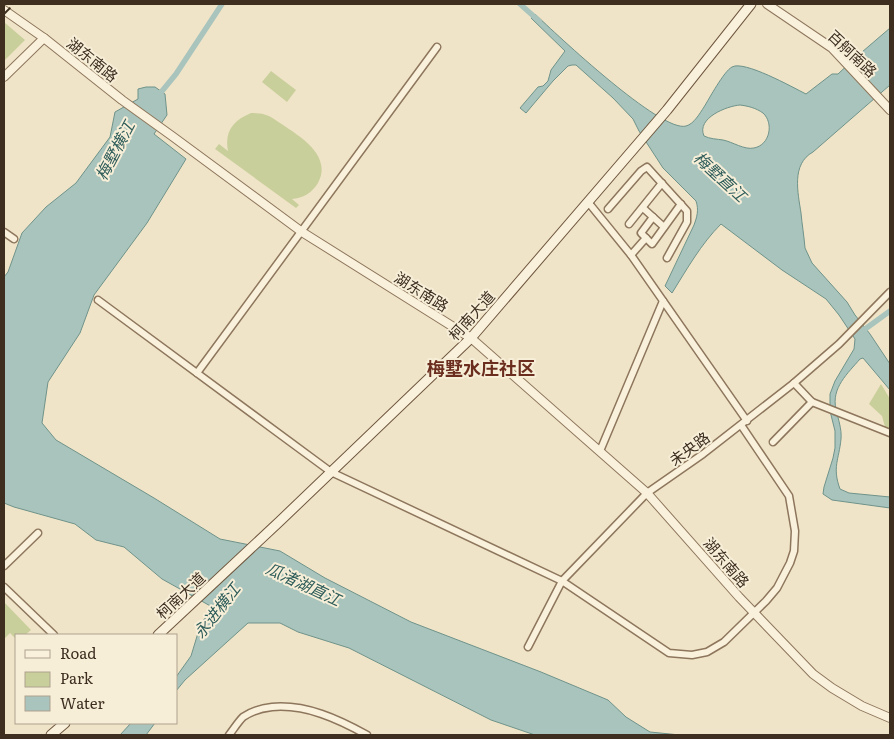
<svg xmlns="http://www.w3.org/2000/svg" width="894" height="739" font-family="Literata,'Noto Sans SC',serif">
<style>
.green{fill:#c9cf9b}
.water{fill:#a9c4bc;stroke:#6f938a;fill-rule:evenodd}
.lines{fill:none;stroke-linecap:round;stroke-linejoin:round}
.canal{stroke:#a9c4bc;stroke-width:5.5}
.minor-casing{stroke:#8d765c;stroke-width:9}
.tertiary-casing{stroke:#8d765c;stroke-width:10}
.secondary-casing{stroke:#6f573f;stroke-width:11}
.minor{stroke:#faf1dc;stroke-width:6}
.tertiary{stroke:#faf1dc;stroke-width:8}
.secondary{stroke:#faf1dc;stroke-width:9}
.rail{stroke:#3d2e20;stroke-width:2;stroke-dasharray:9 9;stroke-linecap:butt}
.labels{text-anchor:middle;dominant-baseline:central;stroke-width:4;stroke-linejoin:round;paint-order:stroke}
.street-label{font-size:15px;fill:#3d2e20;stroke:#f7eed8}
.water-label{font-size:16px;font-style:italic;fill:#2f5d5a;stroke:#f7eed8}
.quarter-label{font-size:18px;font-weight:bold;fill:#6b2e1e;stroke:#f7eed8}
</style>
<rect width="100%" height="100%" fill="#f0e4c8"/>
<g class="green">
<path d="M4,22L25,40L4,61Z"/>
<path d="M271,71L296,90L287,102L262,82Z"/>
<path d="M251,113C260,113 267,114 274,119C294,133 334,153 318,183C312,193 303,198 292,199L299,205L296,208L215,149L219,144L228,151C224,131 234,120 251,113Z"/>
<path d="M881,384L890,399V428L885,427L882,416L869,404Z"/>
<path d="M4,602L31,630L25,635H16V639L10,633L4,639Z"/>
</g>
<g class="water">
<path d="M535,14C556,34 661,133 686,126C694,124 700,113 704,107C709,99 724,71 732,67C744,60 792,87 806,94L832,74H838L855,58L890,28V85L813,152C791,164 798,193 801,213C802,224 804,236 805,248L812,263L847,302L855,315L870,334L890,364V390L863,358L860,359C848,373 831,388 836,409C838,419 842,429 841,439C839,460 832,467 840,489L849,493L890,497V508L832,500L823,494L824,487L833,458L835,448V431L830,411V394L835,381L854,349L855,339L839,315L826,299L782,270L721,224C701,244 687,269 672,293L665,286L694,225C697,217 699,210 696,201L663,168L639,131L633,119L613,98L576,65H572L568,66L553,81L526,113L520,108L538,87L543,86L548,81L551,70L565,51L531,18ZM740,105C748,106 756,108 763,113C774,123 770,145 754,148C744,150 733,142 723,140C717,139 710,139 704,136C696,118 727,106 740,105Z"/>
<path d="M146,87H155L165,94L167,115L154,134L186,159L147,223L94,295L80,333L48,382L42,423L56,440L154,498L220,539L280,551L325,578L411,622L541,672L608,700L626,717L650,732L680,735H535L491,720L349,648L298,632L280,623H248L185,680L176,691V677L191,656L201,623L214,608L162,579L124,547L96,540L75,524L14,507L4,503V277L8,272L22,233L46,207L76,183L110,137L115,112L138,99V89Z"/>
<path d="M131,723H155L146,735H120Z"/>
</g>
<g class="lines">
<g class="canal">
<path d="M520,4L539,21"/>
<path d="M158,96L176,74L222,4"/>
<path d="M861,332L890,311"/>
</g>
<defs>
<g id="minor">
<path d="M588,202L631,255L747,421"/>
<path d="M643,208L664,227"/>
<path d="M608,209L641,171L647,167L687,211V222L667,258"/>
<path d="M653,217L641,233L652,244L681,204"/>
<path d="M629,224L662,183"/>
<path d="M4,232L14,239"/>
<path d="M631,255L646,238"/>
<path d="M98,300L331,472L562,581L669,653L692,655L707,652L724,642L766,601L777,588L790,563L794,551L795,531L789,496L741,425"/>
<path d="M197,373L437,47"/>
<path d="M794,383L812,402L890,433"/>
<path d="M773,442L812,402"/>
<path d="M600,451L663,301"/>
<path d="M4,566L38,533"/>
<path d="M4,587L54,635"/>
<path d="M528,647L562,581L647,493L703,454L794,383L839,344L890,292"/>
<path d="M229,735C233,730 238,722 243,717C252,711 262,708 272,707C306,704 338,719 367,735"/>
</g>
<g id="tertiary">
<path d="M767,4L832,48L890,110"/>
<path d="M4,10L44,38L122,100L172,136L302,232L471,338L647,493L739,597L813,674L832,688L862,706L890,718"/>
<path d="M4,77L44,38"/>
</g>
<g id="secondary">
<path d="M158,635L280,521L471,338L667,110L751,4"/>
<path d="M51,735L65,723"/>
</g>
</defs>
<use href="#minor" class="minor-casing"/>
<use href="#tertiary" class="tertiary-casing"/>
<use href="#secondary" class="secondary-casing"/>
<use href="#minor" class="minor"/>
<use href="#tertiary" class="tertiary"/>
<use href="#secondary" class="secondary"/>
<path class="rail" d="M4,14L14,4"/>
</g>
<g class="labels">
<g class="street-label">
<text transform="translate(853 53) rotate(43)">百舸南路</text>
<text transform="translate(93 59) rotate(39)">湖东南路</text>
<text transform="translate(422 291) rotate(32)">湖东南路</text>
<text transform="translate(471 315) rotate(-48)">柯南大道</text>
<text transform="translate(689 448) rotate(-36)">未央路</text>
<text transform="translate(727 562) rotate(49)">湖东南路</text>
<text transform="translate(180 595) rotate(-43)">柯南大道</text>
</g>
<g class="water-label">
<text transform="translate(114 150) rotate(-62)">梅墅横江</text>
<text transform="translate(721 176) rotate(43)">梅墅直江</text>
<text transform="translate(304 583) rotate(25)">瓜渚湖直江</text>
<text transform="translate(216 610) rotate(-52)">永进横江</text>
</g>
<g class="quarter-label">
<text x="481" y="367">梅墅水庄社区</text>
</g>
</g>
<rect width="894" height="739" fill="none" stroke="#3d2e20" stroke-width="10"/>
<rect x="15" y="634" width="162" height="90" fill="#f7eed8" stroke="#ada18e"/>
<rect x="25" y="650" width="25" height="8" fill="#faf1dc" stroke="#ada18e"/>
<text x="60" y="659" font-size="15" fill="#3d2e20">Road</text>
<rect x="25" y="672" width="25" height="15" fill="#c9cf9b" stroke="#ada18e"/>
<text x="60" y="684" font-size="15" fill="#3d2e20">Park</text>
<rect x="25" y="696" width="25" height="15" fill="#a9c4bc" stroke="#ada18e"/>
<text x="60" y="709" font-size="15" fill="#3d2e20">Water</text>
</svg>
